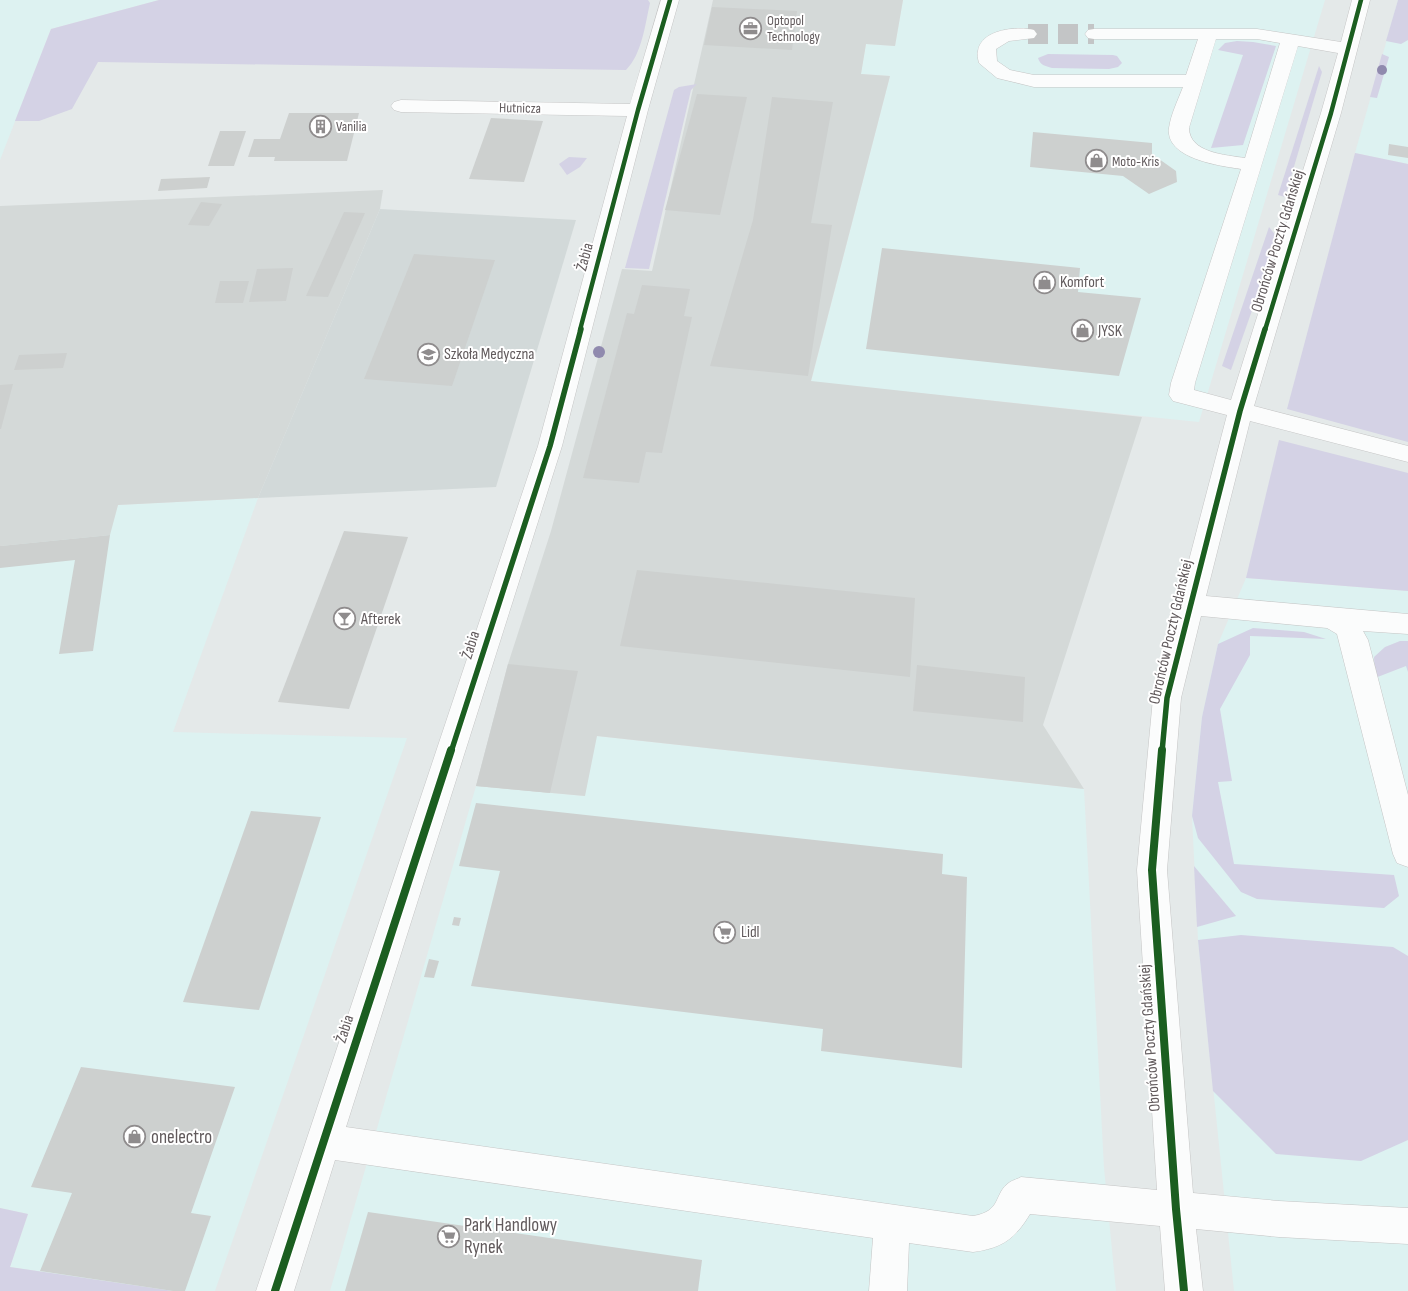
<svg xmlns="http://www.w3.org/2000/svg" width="1408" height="1291" font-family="'Sofia Sans Condensed',sans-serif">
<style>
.commercial{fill:#ddf2f1}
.industrial{fill:#d4d9d8}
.education{fill:#d2d9d9}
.green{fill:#d4d2e5}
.building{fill:#cdd0cf}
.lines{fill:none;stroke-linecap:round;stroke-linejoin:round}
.minor-tunnel{stroke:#c3c5c6;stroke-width:20;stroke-dasharray:20 10;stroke-linecap:butt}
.minor-casing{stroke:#c5c5c5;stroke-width:1}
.minor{fill:#fbfcfc;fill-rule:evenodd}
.cycleway-far2-casing{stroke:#fff;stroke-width:7}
.cycleway-far1-casing{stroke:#fff;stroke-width:9}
.cycleway-casing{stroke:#fff;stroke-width:11}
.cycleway-far2{stroke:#1b5e20;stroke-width:4.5}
.cycleway-far1{stroke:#1b5e20;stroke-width:5.5}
.cycleway{stroke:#1b5e20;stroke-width:8}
.tree{fill:#908aae}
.labels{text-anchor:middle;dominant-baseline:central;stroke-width:4;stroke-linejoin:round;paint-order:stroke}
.far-poi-label{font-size:14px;fill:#615a5c;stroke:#fff;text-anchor:start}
.far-street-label{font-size:14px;fill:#615a5c;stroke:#fff}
.street-label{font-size:16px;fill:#615a5c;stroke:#fff}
.poi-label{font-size:16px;fill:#615a5c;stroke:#fff;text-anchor:start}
.near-poi-label{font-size:19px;fill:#615a5c;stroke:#fff;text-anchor:start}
</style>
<rect width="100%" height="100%" fill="#e4e9e9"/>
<g class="commercial">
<path d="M0,0H159L51,29L0,160Z"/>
<path d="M903,0H1325L1199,422L811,382L890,76L861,74L866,44L895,46Z"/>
<path d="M1398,0H1408V164L1355,153Z"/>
<path d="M258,498L173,732L407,738L215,1291H173L10,1267L28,1214L0,1208V546L109,535L118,505Z"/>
<path d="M1246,578L1408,591V1291H1234L1198,940L1192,816L1202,717L1218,644Z"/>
<path d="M596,736L1084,789L1104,1168L1116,1291H330L476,786L584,796Z"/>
</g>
<g class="industrial">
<path d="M713,0H903L895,46L866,44L861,74L890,76L811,381L1142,417L1043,725L1084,789L597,736L585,796L476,786L508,664L551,531L622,269L652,271Z"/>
<path d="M383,190L380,209L258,498L118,505L110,535L0,546V206Z"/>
</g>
<path class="education" d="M380,209L576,220L496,487L258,498Z"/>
<g class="green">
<path d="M159,0H648L650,3C645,25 642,54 626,70L98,62L72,109L39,121H15L51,29Z"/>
<path d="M1398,0H1408V40L1401,44L1386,41Z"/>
<path d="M1237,41L1253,42L1276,46L1243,145L1211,148L1243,55L1218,50L1225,43Z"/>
<path d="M1048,54L1113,55L1117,56L1122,63L1118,67L1109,69L1052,68C1045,66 1040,65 1038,58Z"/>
<path d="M1382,54L1389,57L1377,98L1370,97Z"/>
<path d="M1319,66L1322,72L1285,197L1278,195Z"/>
<path d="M697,84L691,90L649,269L625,268L674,90L679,87Z"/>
<path d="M1355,153L1408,164V442L1287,409Z"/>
<path d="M569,157L587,158L580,167L567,175L559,164Z"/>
<path d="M1269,227L1276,236L1273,251L1231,370L1222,366Z"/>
<path d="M1279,440L1408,473V591L1246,578Z"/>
<path d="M1253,628L1304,632L1326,639L1250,636V655L1220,709L1232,781L1218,782L1234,864L1394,875L1399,896L1384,908L1257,899L1241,892L1198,838L1192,816L1202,717L1218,644Z"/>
<path d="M1400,641H1408V672L1406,666L1375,678L1374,657L1385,647Z"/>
<path d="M1194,866L1236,916L1197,927Z"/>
<path d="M1241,935L1393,947L1408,956V1140L1361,1161L1276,1154L1213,1091L1198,940Z"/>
<path d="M0,1208L28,1214L10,1267L173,1291H0Z"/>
</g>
<g class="building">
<path d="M712,7L797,11L792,50L704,45Z"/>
<path d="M697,94L747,97L720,215L665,210Z"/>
<path d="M772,97L833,102L811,223L832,225L808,376L710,366L753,220Z"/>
<path d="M289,113H359L347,161H274L275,157H248L254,139H280Z"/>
<path d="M491,118L543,121L524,182L469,179Z"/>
<path d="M220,131H246L234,166H208Z"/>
<path d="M1033,132L1152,143V154L1176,171L1177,182L1149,194L1123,176L1030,167Z"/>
<path d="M1389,144L1408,147V158L1388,155Z"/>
<path d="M210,177L207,188L158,191L161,179Z"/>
<path d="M201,202L222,204L209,226L188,225Z"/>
<path d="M344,212L365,213L328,297L306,296Z"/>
<path d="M882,248L1080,268L1078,292L1141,298L1119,376L866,349Z"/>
<path d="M414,254L495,260L452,386L364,379Z"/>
<path d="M293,268L286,301L249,302L257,269Z"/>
<path d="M220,281H249L243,303H215Z"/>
<path d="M642,285L690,289L684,316L692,317L662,453L646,452L639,483L583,478L627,313L634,314Z"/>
<path d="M67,353L63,368L14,370L19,355Z"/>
<path d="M13,384L1,429H0V385Z"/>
<path d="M344,531L408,537L349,709L278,702Z"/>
<path d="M110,535L93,651L59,654L75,560L0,568V546Z"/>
<path d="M637,570L915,598L910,677L620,646Z"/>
<path d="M508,664L578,671L550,793L476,786Z"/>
<path d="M917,665L1025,677L1023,722L913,711Z"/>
<path d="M476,803L943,854L942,874L967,877L962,1068L821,1051L823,1029L471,986L500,871L459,866Z"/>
<path d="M251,811L321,817L259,1010L183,1002Z"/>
<path d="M454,917L461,918L459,926L452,925Z"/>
<path d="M429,959L439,961L434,978L424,977Z"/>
<path d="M81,1067L235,1087L191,1213L211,1216L185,1291H173L40,1271L72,1193L31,1187Z"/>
<path d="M368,1212L702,1260L698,1291H345Z"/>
</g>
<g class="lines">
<path class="minor-tunnel" d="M1028,34H1094"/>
<defs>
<path id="minor" d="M661,0H679L648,110L562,446L346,1127L973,1216C1003,1211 993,1193 1010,1182C1013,1180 1018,1179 1021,1177L1157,1190L1137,870L1153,698L1227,415L1173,401L1169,395L1171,383L1241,169C1221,166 1165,159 1169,128C1171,114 1178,100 1183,87H1034L997,78L979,63C978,59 977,54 978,51C981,29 1018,26 1034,30L1037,34L1034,38L1009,41L996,49L997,61L1010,70L1034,75H1186L1198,39H1094L1088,38L1085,34L1088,30L1094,29H1257L1341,42L1352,0H1370L1341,113L1254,406L1408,446V462L1250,421L1206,596L1408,614V634L1363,631L1368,640L1408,795V867L1397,863L1393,854L1337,634L1327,628L1201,616L1181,698L1167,870L1193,1193L1279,1201L1408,1208V1244L1279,1237L1196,1229L1203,1291H1165L1160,1226L1030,1214C1015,1239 1002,1248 973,1252L909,1243L907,1291H869L873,1238L335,1160L294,1291H256L538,446L627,116L401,112L394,110L391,106L394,102L401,100L630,104ZM1216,39H1257L1280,43L1245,158C1226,155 1189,153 1189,128ZM1298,46L1338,53L1321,113L1231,400L1194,390L1195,383Z"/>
</defs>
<use href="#minor" class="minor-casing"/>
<use href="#minor" class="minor"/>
<defs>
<g id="cycleway-far2">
<path d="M580,330L638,110L670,0"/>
<path d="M1265,330L1331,113L1361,0"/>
</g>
<g id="cycleway-far1">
<path d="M451,752L550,446L581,329"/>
<path d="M1162,752L1167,698L1240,411L1265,329"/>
</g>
<g id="cycleway">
<path d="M1162,750L1152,870L1176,1209L1184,1291"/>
<path d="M275,1291L451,750"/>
</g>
</defs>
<use href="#cycleway-far2" class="cycleway-far2-casing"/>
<use href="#cycleway-far1" class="cycleway-far1-casing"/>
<use href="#cycleway" class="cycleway-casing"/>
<use href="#cycleway-far2" class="cycleway-far2"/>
<use href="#cycleway-far1" class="cycleway-far1"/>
<use href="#cycleway" class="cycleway"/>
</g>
<g class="tree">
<circle cx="1382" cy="70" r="5"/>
<circle cx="599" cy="352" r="6"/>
</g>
<defs>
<symbol id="office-ring" viewBox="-11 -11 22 22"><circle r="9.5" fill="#fff" stroke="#8f8c8d" stroke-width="1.5"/><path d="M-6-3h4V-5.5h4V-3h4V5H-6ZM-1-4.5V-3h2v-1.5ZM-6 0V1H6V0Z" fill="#8f8c8d"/></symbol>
<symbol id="building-ring" viewBox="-11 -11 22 22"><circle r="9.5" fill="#fff" stroke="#8f8c8d" stroke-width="1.5"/><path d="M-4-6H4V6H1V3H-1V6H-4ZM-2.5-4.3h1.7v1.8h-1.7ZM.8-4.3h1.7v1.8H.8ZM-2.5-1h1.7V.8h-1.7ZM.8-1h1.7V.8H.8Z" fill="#8f8c8d"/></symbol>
<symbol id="shop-ring" viewBox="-11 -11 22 22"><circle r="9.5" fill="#fff" stroke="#8f8c8d" stroke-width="1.5"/><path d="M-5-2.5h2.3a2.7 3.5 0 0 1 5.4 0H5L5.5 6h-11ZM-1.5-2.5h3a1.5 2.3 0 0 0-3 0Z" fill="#8f8c8d"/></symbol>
<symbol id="university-ring" viewBox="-11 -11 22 22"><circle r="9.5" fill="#fff" stroke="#8f8c8d" stroke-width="1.5"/><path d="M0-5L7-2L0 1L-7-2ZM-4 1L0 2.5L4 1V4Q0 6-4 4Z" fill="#8f8c8d"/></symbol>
<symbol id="bar-ring" viewBox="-11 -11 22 22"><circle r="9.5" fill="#fff" stroke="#8f8c8d" stroke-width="1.5"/><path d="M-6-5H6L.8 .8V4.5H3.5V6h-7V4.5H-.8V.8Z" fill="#8f8c8d"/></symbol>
<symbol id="supermarket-ring" viewBox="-11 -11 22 22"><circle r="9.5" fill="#fff" stroke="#8f8c8d" stroke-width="1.5"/><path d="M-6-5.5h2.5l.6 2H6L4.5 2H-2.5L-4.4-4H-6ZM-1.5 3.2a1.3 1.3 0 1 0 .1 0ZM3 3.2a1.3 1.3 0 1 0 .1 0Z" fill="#8f8c8d"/></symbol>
</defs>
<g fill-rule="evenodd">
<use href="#office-ring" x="738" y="16" width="25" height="25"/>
<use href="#building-ring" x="308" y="114" width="25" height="25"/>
<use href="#shop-ring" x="1084" y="148" width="25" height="25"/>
<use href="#shop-ring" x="1032" y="270" width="25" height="25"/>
<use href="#shop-ring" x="1070" y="318" width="25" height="25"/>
<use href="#university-ring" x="416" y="342" width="25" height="25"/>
<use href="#bar-ring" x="332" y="606" width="25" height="25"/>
<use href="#supermarket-ring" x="712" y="920" width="25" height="25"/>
<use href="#shop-ring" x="122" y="1124" width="25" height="25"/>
<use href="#supermarket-ring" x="436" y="1224" width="25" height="25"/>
</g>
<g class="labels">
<g class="far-poi-label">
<text x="767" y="20">Optopol<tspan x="767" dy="16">Technology</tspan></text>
<text x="336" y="126">Vanilia</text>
<text x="1112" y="161">Moto-Kris</text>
</g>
<g class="far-street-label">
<text transform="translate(520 108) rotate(1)">Hutnicza</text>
</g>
<g class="street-label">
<text transform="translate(1278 241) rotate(-73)">Obrońców Poczty Gdańskiej</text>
<text transform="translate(585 257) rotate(-75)">Żabia</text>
<text transform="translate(1171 632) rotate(-77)">Obrońców Poczty Gdańskiej</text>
<text transform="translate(471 645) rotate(-72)">Żabia</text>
<text transform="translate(345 1029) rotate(-72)">Żabia</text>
<text transform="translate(1150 1038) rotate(-94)">Obrońców Poczty Gdańskiej</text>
</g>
<g class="poi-label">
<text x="1060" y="282">Komfort</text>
<text x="1098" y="331">JYSK</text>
<text x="444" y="354">Szkoła Medyczna</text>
<text x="361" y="619">Afterek</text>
<text x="741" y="932">Lidl</text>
</g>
<g class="near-poi-label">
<text x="151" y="1137">onelectro</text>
<text x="464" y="1225">Park Handlowy<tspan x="464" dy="22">Rynek</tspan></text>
</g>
</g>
</svg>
